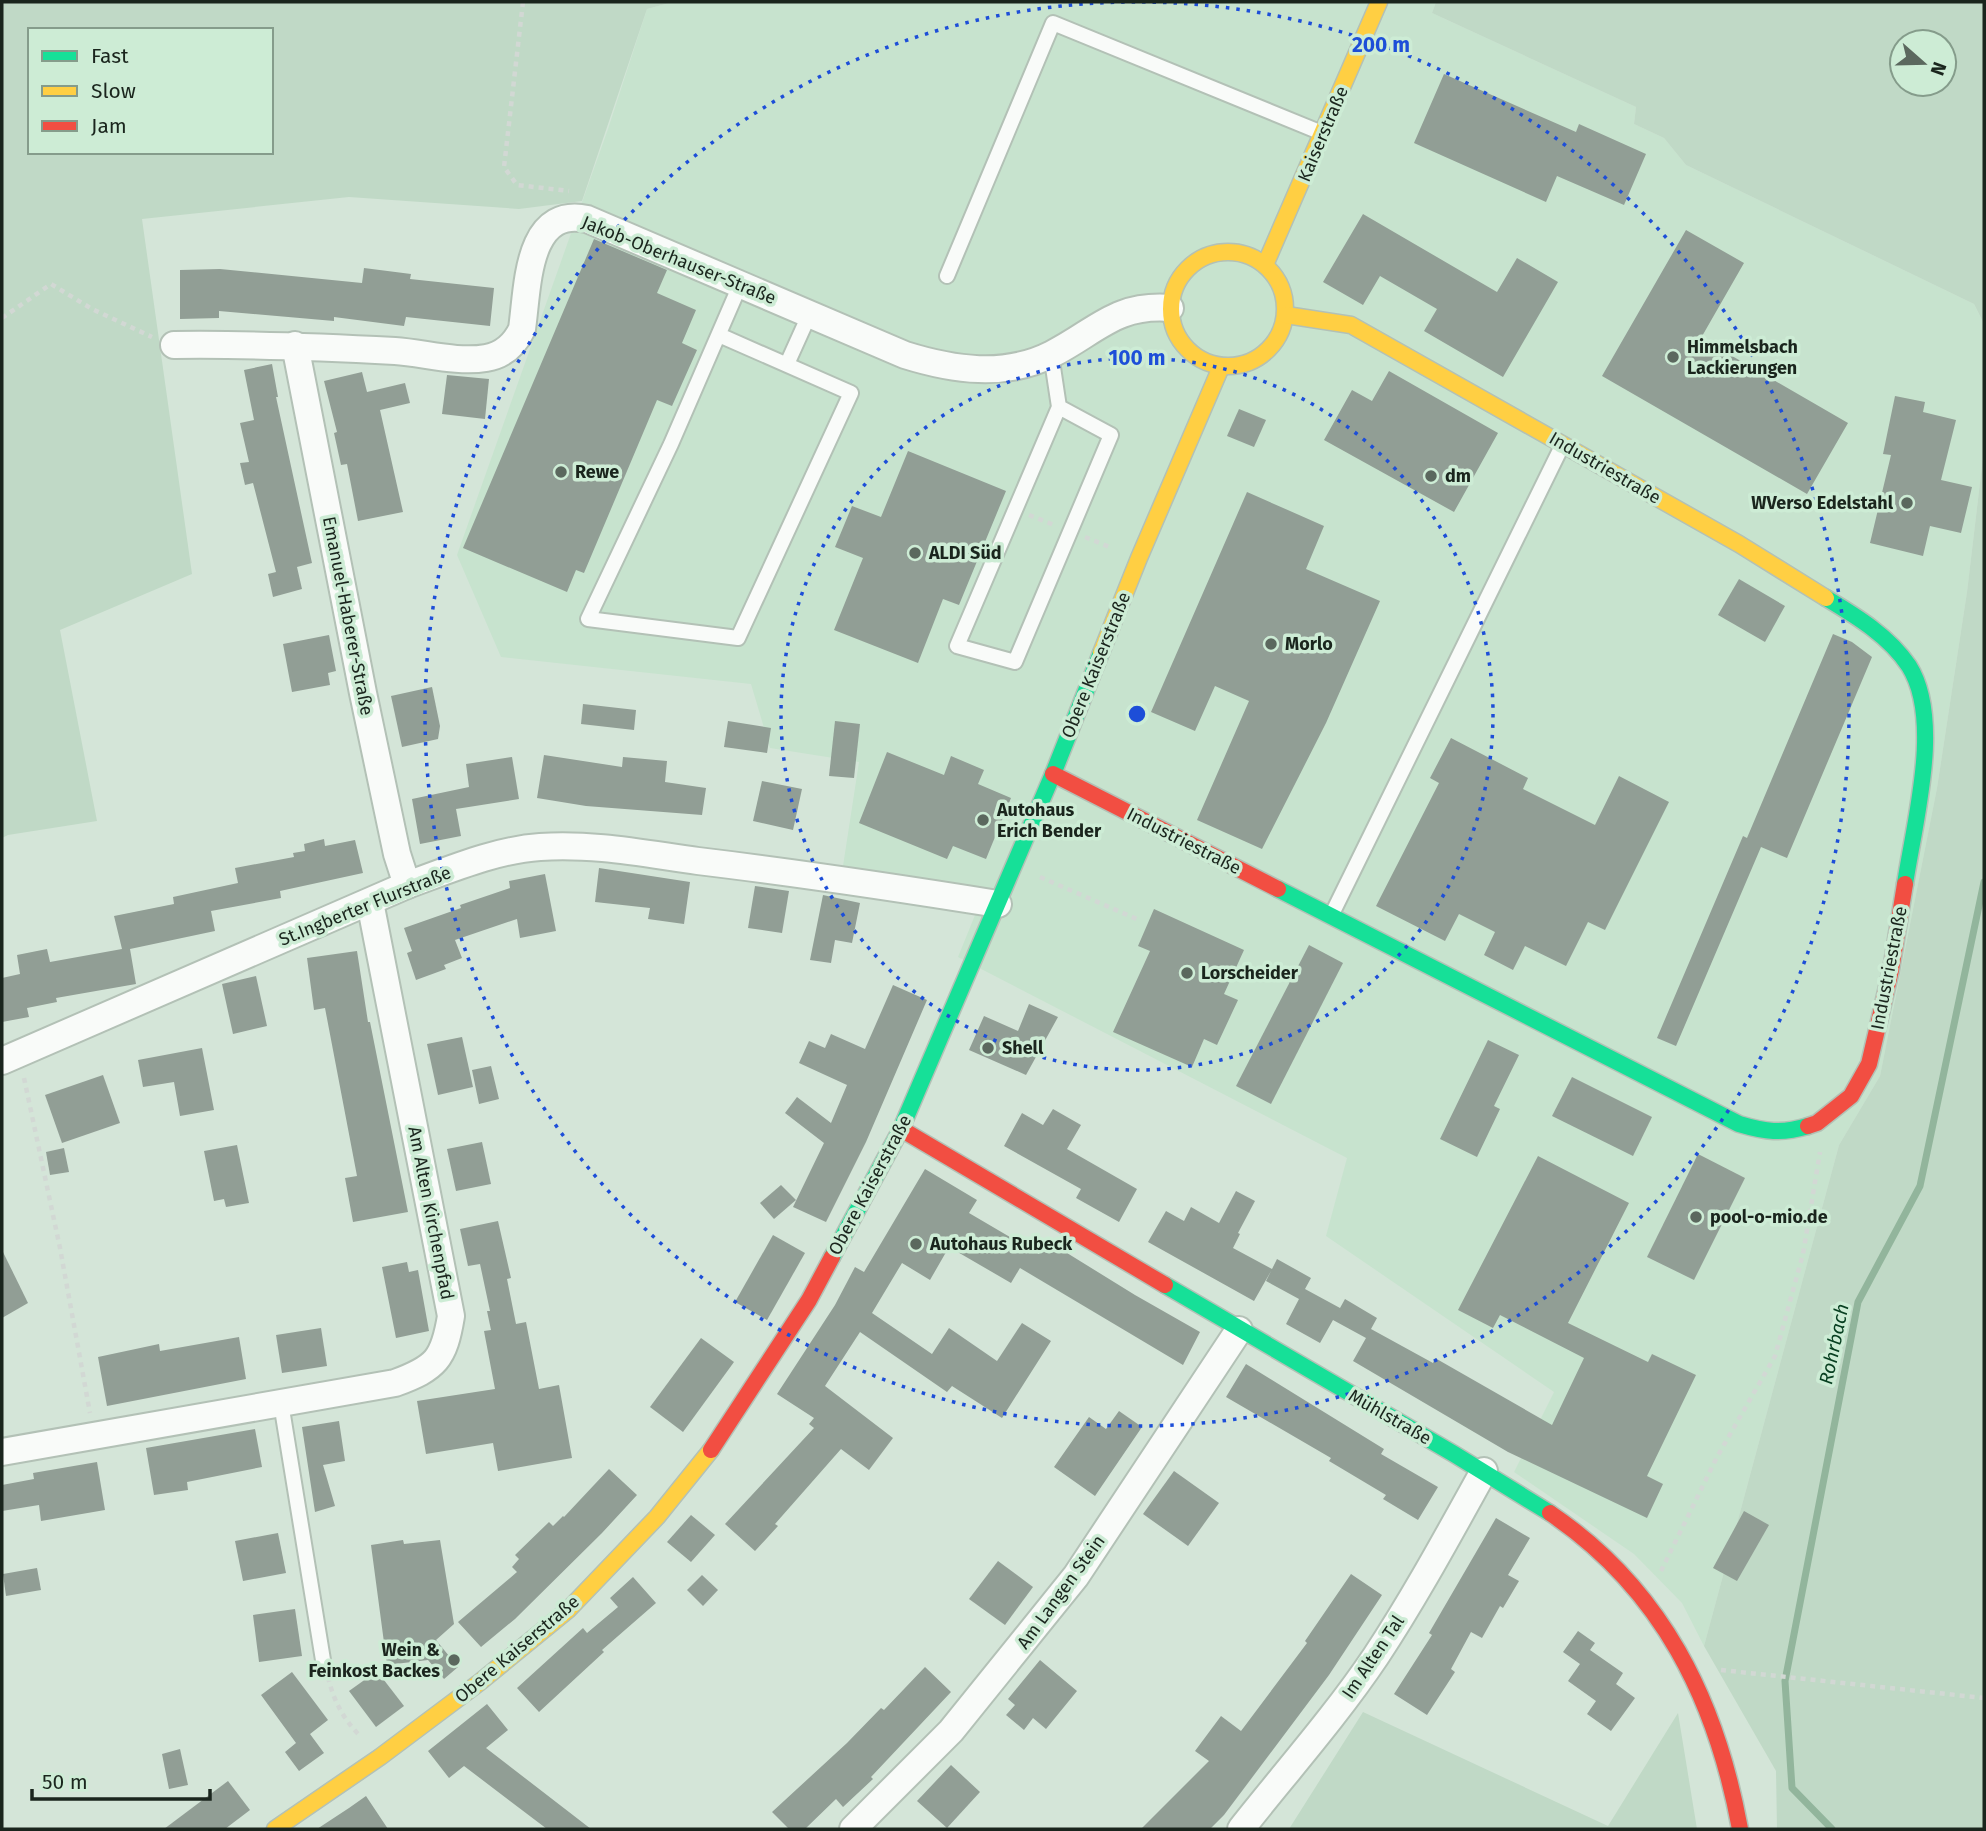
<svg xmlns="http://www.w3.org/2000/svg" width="1986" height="1831" font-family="'Fira Sans',sans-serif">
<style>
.built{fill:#c7e3ce}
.green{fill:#c0d9c6;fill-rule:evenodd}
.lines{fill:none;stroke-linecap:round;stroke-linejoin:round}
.stream{stroke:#92b59c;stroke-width:7}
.building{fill:#919e95}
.lane-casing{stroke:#b3c1b6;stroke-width:18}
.street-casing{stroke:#b3c1b6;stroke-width:30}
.fast-casing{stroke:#b3c1b6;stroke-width:19}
.slow-casing{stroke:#b3c1b6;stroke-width:19}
.jam-casing{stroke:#b3c1b6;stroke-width:19}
.path{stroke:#d2d8d4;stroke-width:4.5;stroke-dasharray:5 5;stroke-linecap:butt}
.lane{stroke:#f9fbf9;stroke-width:14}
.street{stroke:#f9fbf9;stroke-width:26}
.fast{stroke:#16e098;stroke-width:16}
.slow{stroke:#ffcf43;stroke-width:16}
.jam{stroke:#f24e42;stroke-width:16}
.ring{fill:none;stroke:#1d4ed8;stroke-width:3.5;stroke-dasharray:3.5 7}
.poi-dot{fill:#5b685e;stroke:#cdecd5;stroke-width:2.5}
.labels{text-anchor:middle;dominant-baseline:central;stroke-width:7;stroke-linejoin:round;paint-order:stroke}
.street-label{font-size:18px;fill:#1a251d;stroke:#cdecd5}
.poi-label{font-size:18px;font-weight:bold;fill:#1a251d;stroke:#cdecd5;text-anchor:start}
.water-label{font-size:19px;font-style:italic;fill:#084021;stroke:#cdecd5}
.centre{fill:#1d4ed8;stroke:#cdecd5;stroke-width:3.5}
.ring-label{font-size:21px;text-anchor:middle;font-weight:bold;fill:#1d4ed8;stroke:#cdecd5;stroke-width:7;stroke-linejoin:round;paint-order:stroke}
</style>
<rect width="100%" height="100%" fill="#d4e5d8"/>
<path class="built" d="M673,2H1436L1432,13L1636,107L1634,124L1664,138L1686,165L1974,304L1984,324V449L1967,592L1937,788L1880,1076L1839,1145L1704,1646L1682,1603L1634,1554L1514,1472L1554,1392L1326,1236L1347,1158L958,957L984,893L843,866L859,762L770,748L751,684L501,657L457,555L608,129L647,9Z"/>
<g class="green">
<path d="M2,2H673L647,9L582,201L519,209L349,197L142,219L192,574L60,630L97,821L8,835L2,838ZM30,30H271V152H30Z"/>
<path d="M1436,2H1984V324L1974,304L1686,165L1664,138L1634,124L1636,107L1432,13ZM1944,42V84H1902V42Z"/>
<path d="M1984,449V1829H1777L1776,1771L1704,1646L1839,1145L1880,1076L1937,788L1967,592Z"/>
<path d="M1363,1712L1608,1826L1678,1713L1697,1829H1289Z"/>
</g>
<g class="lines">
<path class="stream" d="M1832,1829L1792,1788L1785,1681L1858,1302L1920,1186L1984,882"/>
</g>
<g class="building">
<path d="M1444,74L1576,132L1579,124L1646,154L1624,205L1557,176L1546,202L1414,143Z"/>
<path d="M1363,214L1497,292L1517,258L1558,282L1503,377L1424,331L1437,309L1380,276L1363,305L1323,282Z"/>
<path d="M1686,230L1744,263L1701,338L1848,423L1807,494L1602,376Z"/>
<path d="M594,239L667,270L657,293L696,310L682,343L697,350L672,406L657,400L584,573L576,570L567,592L463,548Z"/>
<path d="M364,268L411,274L410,279L494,288L490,326L406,317L404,326L334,317V321L219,311V318L180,319V270L220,269L362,283Z"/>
<path d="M272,364L278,397H276L312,563L297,567L302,589L273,597L268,574L276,572L253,483L245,485L240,463L249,462L240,423L254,420L244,370Z"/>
<path d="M1389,371L1498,433L1454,512L1324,440L1352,390L1372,401Z"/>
<path d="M362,372L367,392L405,383L410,403L380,410L403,512L358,521L347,464L341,465L334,433L337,432L324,381Z"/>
<path d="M447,375L489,379L485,419L442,414Z"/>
<path d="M1895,396L1925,402L1923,412L1956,420L1941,480L1972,487L1961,533L1930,526L1923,556L1870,543L1891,455L1883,454Z"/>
<path d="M1239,409L1266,420L1254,447L1227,436Z"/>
<path d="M908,451L1006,491L959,605L943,599L918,663L834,630L863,558L835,547L852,506L881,517Z"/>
<path d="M1247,492L1324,526L1306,569L1380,601L1326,723L1262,849L1197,820L1249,701L1215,686L1195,731L1151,712Z"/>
<path d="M1739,579L1785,606L1765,642L1718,615Z"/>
<path d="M1833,634L1852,642L1872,657L1787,858L1761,847L1676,1046L1657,1038L1743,836L1747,838Z"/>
<path d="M329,635L336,671L328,673L330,685L292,692L283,644Z"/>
<path d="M432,687L440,726L438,739L402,747L391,696Z"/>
<path d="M583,704L636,710L634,730L581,724Z"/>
<path d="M728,721L771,728L767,753L724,747Z"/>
<path d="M835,721L860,724L854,778L829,776Z"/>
<path d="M1451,738L1528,778L1523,789L1595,825L1619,776L1669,802L1605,930L1588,922L1566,966L1525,946L1513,970L1484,955L1495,932L1459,914L1445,941L1376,906L1439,783L1430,778Z"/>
<path d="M887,752L944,775L951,756L984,770L978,784L1011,798L986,859L953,846L947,859L859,823Z"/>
<path d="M544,755L622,767L623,757L667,761L665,782L706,788L702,815L586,806L537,798Z"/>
<path d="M512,757L519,799L456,809L461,836L420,844L412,799L469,787L466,764Z"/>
<path d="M762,781L802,789L793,830L753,821Z"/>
<path d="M324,839L325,846L355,840L363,873L280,891L281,898L211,911L215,931L130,949L136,984L56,998L57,1002L27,1008L29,1017L2,1022V978L20,974L17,955L47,949L50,962L122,949L114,916L174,904L173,897L238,883L235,868L294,857L293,853L305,851L304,844Z"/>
<path d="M599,868L690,882L684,924L648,919L650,908L595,902Z"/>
<path d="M545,874L556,931L520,938L517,919L455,940L462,958L444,965L446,969L416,980L407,953L412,951L404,928L461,908L460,905L510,888L509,881Z"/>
<path d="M755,886L789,891L782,933L748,928Z"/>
<path d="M823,895L860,903L852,943L835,940L831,963L810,960Z"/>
<path d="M1154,909L1244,950L1224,994L1238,1000L1217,1045L1204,1039L1192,1067L1113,1032L1150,951L1138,946Z"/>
<path d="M1309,945L1343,963L1271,1104L1236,1086Z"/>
<path d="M357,951L368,1022H370L408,1212L353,1222L345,1178L357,1176L325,1008L314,1010L307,958Z"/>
<path d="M256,976L267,1026L233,1034L222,984Z"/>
<path d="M893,985L927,1000L866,1142L826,1222L793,1207L824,1143L785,1113L797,1097L831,1123L847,1085L799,1063L809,1041L825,1048L831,1034L865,1049Z"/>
<path d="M1029,1004L1058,1017L1026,1075L969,1050L984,1016L1018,1031Z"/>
<path d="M462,1037L473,1087L438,1095L427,1044Z"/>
<path d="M1488,1040L1519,1055L1494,1106L1500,1109L1477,1157L1440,1139Z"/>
<path d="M202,1048L214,1110L180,1116L174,1082L143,1087L138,1060Z"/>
<path d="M491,1066L499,1099L479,1104L472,1070Z"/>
<path d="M103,1075L120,1123L62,1143L45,1095Z"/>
<path d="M1572,1077L1652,1117L1633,1156L1552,1116Z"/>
<path d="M1053,1109L1081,1125L1067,1149L1137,1189L1119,1222L1076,1198L1081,1189L1004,1146L1022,1113L1043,1125Z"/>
<path d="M482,1142L491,1184L456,1191L447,1149Z"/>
<path d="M237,1145L249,1203L226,1207L224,1199L214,1201L204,1151Z"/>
<path d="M64,1148L69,1172L50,1175L46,1152Z"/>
<path d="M1698,1154L1745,1178L1694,1280L1647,1257Z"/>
<path d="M1538,1156L1629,1203L1568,1323L1648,1362L1652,1354L1696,1375L1647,1476L1663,1484L1647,1518L1508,1452L1353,1361L1366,1338L1333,1320L1320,1343L1286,1324L1299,1299L1266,1281L1271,1271L1254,1301L1148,1242L1166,1211L1184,1221L1191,1207L1219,1223L1236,1191L1255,1201L1238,1233L1240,1234L1233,1248L1272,1269L1277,1259L1311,1278L1305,1289L1340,1308L1345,1299L1377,1318L1371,1329L1433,1363L1435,1358L1552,1425L1584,1358L1500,1315L1493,1328L1458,1310Z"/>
<path d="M925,1169L977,1200L969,1213L1039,1254L1046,1240L1135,1295L1200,1332L1183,1365L1020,1268L1011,1283L949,1247L930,1280L902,1263L872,1313L932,1354L949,1328L997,1361L1022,1323L1051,1341L1002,1418L952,1386L947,1392L860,1332L825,1386L893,1438L869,1470L841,1449L775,1524L778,1526L755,1551L725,1524L814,1428L809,1424L814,1418L777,1394L835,1305L855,1267L864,1272Z"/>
<path d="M781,1185L796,1200L774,1219L760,1203Z"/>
<path d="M498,1221L511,1278L507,1279L516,1324L526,1322L539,1389L559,1385L572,1458L498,1471L493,1443L426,1454L417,1401L495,1389L484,1331L491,1330L487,1311H490L480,1264L468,1266L460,1229Z"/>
<path d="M773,1235L805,1253L767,1320L735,1302Z"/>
<path d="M2,1250L28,1303L2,1318Z"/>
<path d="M407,1262L409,1272L418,1270L429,1331L396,1338L382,1267Z"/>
<path d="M321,1328L327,1366L282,1373L276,1335Z"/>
<path d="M239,1337L246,1379L107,1406L98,1357L159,1344L160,1351Z"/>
<path d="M701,1338L734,1362L683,1432L650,1407Z"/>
<path d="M1246,1364L1384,1449L1381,1454L1438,1487L1418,1520L1383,1499L1386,1495L1329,1461L1331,1458L1226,1397Z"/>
<path d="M1119,1411L1142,1427L1095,1496L1054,1467L1089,1417L1106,1429Z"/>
<path d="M339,1421L345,1461L323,1465L335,1506L315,1512L302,1427Z"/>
<path d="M255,1429L262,1467L187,1482L188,1490L154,1495L146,1448Z"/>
<path d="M97,1462L105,1510L41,1521L39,1505L2,1511V1485L34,1479L33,1473Z"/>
<path d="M609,1469L637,1495L602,1533L515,1619L481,1647L458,1622L517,1572L512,1567L519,1559L515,1555L549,1522L553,1526L563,1516L564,1517Z"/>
<path d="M1174,1471L1219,1503L1188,1546L1143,1514Z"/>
<path d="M1744,1511L1769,1525L1737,1581L1713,1568Z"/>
<path d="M691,1515L715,1535L691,1562L667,1542Z"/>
<path d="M1496,1518L1530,1538L1508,1575L1519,1581L1503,1608L1500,1606L1482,1638L1471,1632L1451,1669L1455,1672L1427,1715L1394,1694L1432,1635L1429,1633Z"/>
<path d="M278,1533L286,1573L243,1581L235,1541Z"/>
<path d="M403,1540L404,1544L440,1540L454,1624L436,1640L458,1667L444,1679L428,1660L387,1665L371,1545Z"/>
<path d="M998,1561L1033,1587L1005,1625L969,1599Z"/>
<path d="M37,1568L41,1590L6,1596L3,1574Z"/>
<path d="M1351,1574L1382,1595L1329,1675L1224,1815L1210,1829H1141L1209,1761L1195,1751L1221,1716L1241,1731L1307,1643L1305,1641Z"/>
<path d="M702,1575L718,1590L703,1606L687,1590Z"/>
<path d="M633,1577L656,1603L602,1650L604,1652L539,1712L517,1688L583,1628L587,1633L618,1607L610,1598Z"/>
<path d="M295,1609L302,1656L259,1662L253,1615Z"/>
<path d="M1578,1631L1595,1643L1590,1650L1623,1673L1616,1684L1635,1698L1611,1731L1587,1714L1596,1701L1568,1681L1580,1664L1563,1652Z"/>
<path d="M1040,1660L1077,1691L1046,1729L1033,1718L1024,1730L1006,1715L1015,1705L1008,1699Z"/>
<path d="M925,1667L951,1692L871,1777L873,1779L843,1807L836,1799L805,1829H789L772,1812L847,1743L881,1708L884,1710Z"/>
<path d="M377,1671L404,1706L376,1727L349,1691Z"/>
<path d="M292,1672L328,1720L310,1734L324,1753L299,1771L285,1752L296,1743L261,1695Z"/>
<path d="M487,1704L508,1730L486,1748L591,1829H547L464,1766L449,1778L428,1751Z"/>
<path d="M180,1749L188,1785L169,1789L162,1754Z"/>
<path d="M951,1765L980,1792L947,1828L917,1801Z"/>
<path d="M228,1781L250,1810L225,1829H164Z"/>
<path d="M366,1796L388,1829H317L349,1808Z"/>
</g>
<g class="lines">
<defs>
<g id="lane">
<path d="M947,276L1053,23L1322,133"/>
<path d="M719,335L851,393L738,638L588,619L671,444L740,285"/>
<path d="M1051,354L1059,407L957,646L1015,662L1111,435L1059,407"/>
<path d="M787,364L810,313"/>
<path d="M1332,914L1562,446"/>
<path d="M281,1403L323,1660"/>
</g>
<g id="street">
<path d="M174,345C248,344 321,347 395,351C424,353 457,363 486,358C503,355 515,344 522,329C528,288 526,206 587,219L905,355C953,370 1005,378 1052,354C1097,331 1115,304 1170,308"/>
<path d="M295,345L363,693L397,854L407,885"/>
<path d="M2,1061L407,885C449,870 495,850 540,847C592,843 646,854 698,861C798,873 898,888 998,904"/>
<path d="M2,1452L395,1383C436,1368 444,1359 451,1316L370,902"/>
<path d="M853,1829L951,1731L1076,1576L1239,1330"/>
<path d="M1241,1829C1286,1772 1335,1717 1376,1656C1415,1597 1449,1534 1484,1471"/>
</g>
<g id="fast">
<path d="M1826,598C1856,616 1889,636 1909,666C1943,720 1914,823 1905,884"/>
<path d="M1278,889L1739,1124C1766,1132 1781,1134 1808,1126"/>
<path d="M832,1257L901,1129L1053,774L1101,653"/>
<path d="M1165,1285L1454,1454L1550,1513"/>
</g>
<g id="slow">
<circle cx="1228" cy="309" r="57"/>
<path d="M1265,265L1379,2"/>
<path d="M1286,315L1351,325L1739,544L1826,598"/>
<path d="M1101,653L1139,558L1221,367"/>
<path d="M275,1829L380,1757L480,1682L568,1610L657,1517L711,1450"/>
</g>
<g id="jam">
<path d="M1053,774L1278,889"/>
<path d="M1808,1126L1817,1123L1851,1096L1869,1064L1891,970L1905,884"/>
<path d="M901,1129L1165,1285"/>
<path d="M711,1450L809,1300L832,1257"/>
<path d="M1550,1513C1662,1589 1716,1699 1740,1829"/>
</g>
</defs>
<use href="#lane" class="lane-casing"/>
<use href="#street" class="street-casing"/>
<use href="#fast" class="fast-casing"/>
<use href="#slow" class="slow-casing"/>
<use href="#jam" class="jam-casing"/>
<g class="path">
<path d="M523,2L504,167L517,185L569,191"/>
<path d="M2,318L51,284L92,309L152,337"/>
<path d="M1029,515L1054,525"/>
<path d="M1085,537L1112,548"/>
<path d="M1040,877L1139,920"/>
<path d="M24,1078L60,1248L90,1413"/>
<path d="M1661,1571L1717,1457L1775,1356L1803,1254L1820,1152"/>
<path d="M1721,1670L1984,1698"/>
<path d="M328,1677C334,1702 343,1718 360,1736"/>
</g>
<use href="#lane" class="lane"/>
<use href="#street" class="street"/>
<use href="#fast" class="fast"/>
<use href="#slow" class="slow"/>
<use href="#jam" class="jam"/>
</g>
<g class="ring">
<circle cx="1137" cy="714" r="356"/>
<circle cx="1137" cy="714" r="712"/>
</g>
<g class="poi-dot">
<circle cx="1673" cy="357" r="7"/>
<circle cx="561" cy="472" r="7"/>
<circle cx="1431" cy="476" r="7"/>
<circle cx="1907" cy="503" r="7"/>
<circle cx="915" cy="553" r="7"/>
<circle cx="1271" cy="644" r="7"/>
<circle cx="983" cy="820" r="7"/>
<circle cx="1187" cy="973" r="7"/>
<circle cx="988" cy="1048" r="7"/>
<circle cx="1696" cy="1217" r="7"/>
<circle cx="916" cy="1244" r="7"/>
<circle cx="454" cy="1660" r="7"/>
</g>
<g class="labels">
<g class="street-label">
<text transform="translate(1323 134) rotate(-67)">Kaiserstraße</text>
<text transform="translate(679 260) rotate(22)">Jakob-Oberhauser-Straße</text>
<text transform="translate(1605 468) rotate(30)">Industriestraße</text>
<text transform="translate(348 616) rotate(79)">Emanuel-Haberer-Straße</text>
<text transform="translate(1096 665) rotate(-68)">Obere Kaiserstraße</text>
<text transform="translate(1184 841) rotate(27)">Industriestraße</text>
<text transform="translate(365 906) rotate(-22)">St.Ingberter Flurstraße</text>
<text transform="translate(1889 968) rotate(-79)">Industriestraße</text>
<text transform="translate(870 1185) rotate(-62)">Obere Kaiserstraße</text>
<text transform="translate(431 1213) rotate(79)">Am Alten Kirchenpfad</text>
<text transform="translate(1390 1417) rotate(30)">Mühlstraße</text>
<text transform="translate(1061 1592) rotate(-54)">Am Langen Stein</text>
<text transform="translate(517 1649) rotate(-40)">Obere Kaiserstraße</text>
<text transform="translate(1373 1657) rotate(-56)">Im Alten Tal</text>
</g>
<g class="poi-label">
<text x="1687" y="347">Himmelsbach<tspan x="1687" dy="21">Lackierungen</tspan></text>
<text x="575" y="472">Rewe</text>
<text x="1445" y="476">dm</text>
<text x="1893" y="503" text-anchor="end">WVerso Edelstahl</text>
<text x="929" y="553">ALDI Süd</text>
<text x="1285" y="644">Morlo</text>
<text x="997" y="810">Autohaus<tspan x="997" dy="21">Erich Bender</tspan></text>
<text x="1201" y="973">Lorscheider</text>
<text x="1002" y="1048">Shell</text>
<text x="1710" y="1217">pool-o-mio.de</text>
<text x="930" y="1244">Autohaus Rubeck</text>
<text x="440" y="1650" text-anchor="end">Wein &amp;<tspan x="440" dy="21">Feinkost Backes</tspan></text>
</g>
<g class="water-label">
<text transform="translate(1834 1344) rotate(-78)">Rohrbach</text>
</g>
</g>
<circle cx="1137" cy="714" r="10" class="centre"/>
<g class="ring-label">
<text x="1381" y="52">200 m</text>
<text x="1137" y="365">100 m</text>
</g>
<rect width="1986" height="1831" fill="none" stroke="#1a251d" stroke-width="7"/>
<rect x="28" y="28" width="245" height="126" fill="#cdecd5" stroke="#859c8b" stroke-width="2"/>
<rect x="42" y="51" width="35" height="10" fill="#16e098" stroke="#859c8b" stroke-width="2"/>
<text x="91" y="63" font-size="21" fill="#1a251d">Fast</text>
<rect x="42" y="86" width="35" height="10" fill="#ffcf43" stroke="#859c8b" stroke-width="2"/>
<text x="91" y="98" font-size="21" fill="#1a251d">Slow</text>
<rect x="42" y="121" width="35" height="10" fill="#f24e42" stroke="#859c8b" stroke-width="2"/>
<text x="91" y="133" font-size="21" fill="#1a251d">Jam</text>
<g transform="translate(1923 63) rotate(110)"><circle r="33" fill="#cdecd5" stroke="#859c8b" stroke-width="2"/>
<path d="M0-5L12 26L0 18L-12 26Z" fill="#5b685e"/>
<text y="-10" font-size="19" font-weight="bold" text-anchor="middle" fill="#1a251d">N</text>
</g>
<path d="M32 1789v10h178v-10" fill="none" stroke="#1a251d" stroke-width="3.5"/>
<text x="42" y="1789" font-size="21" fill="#1a251d" stroke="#cdecd5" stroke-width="5" paint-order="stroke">50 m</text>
</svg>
